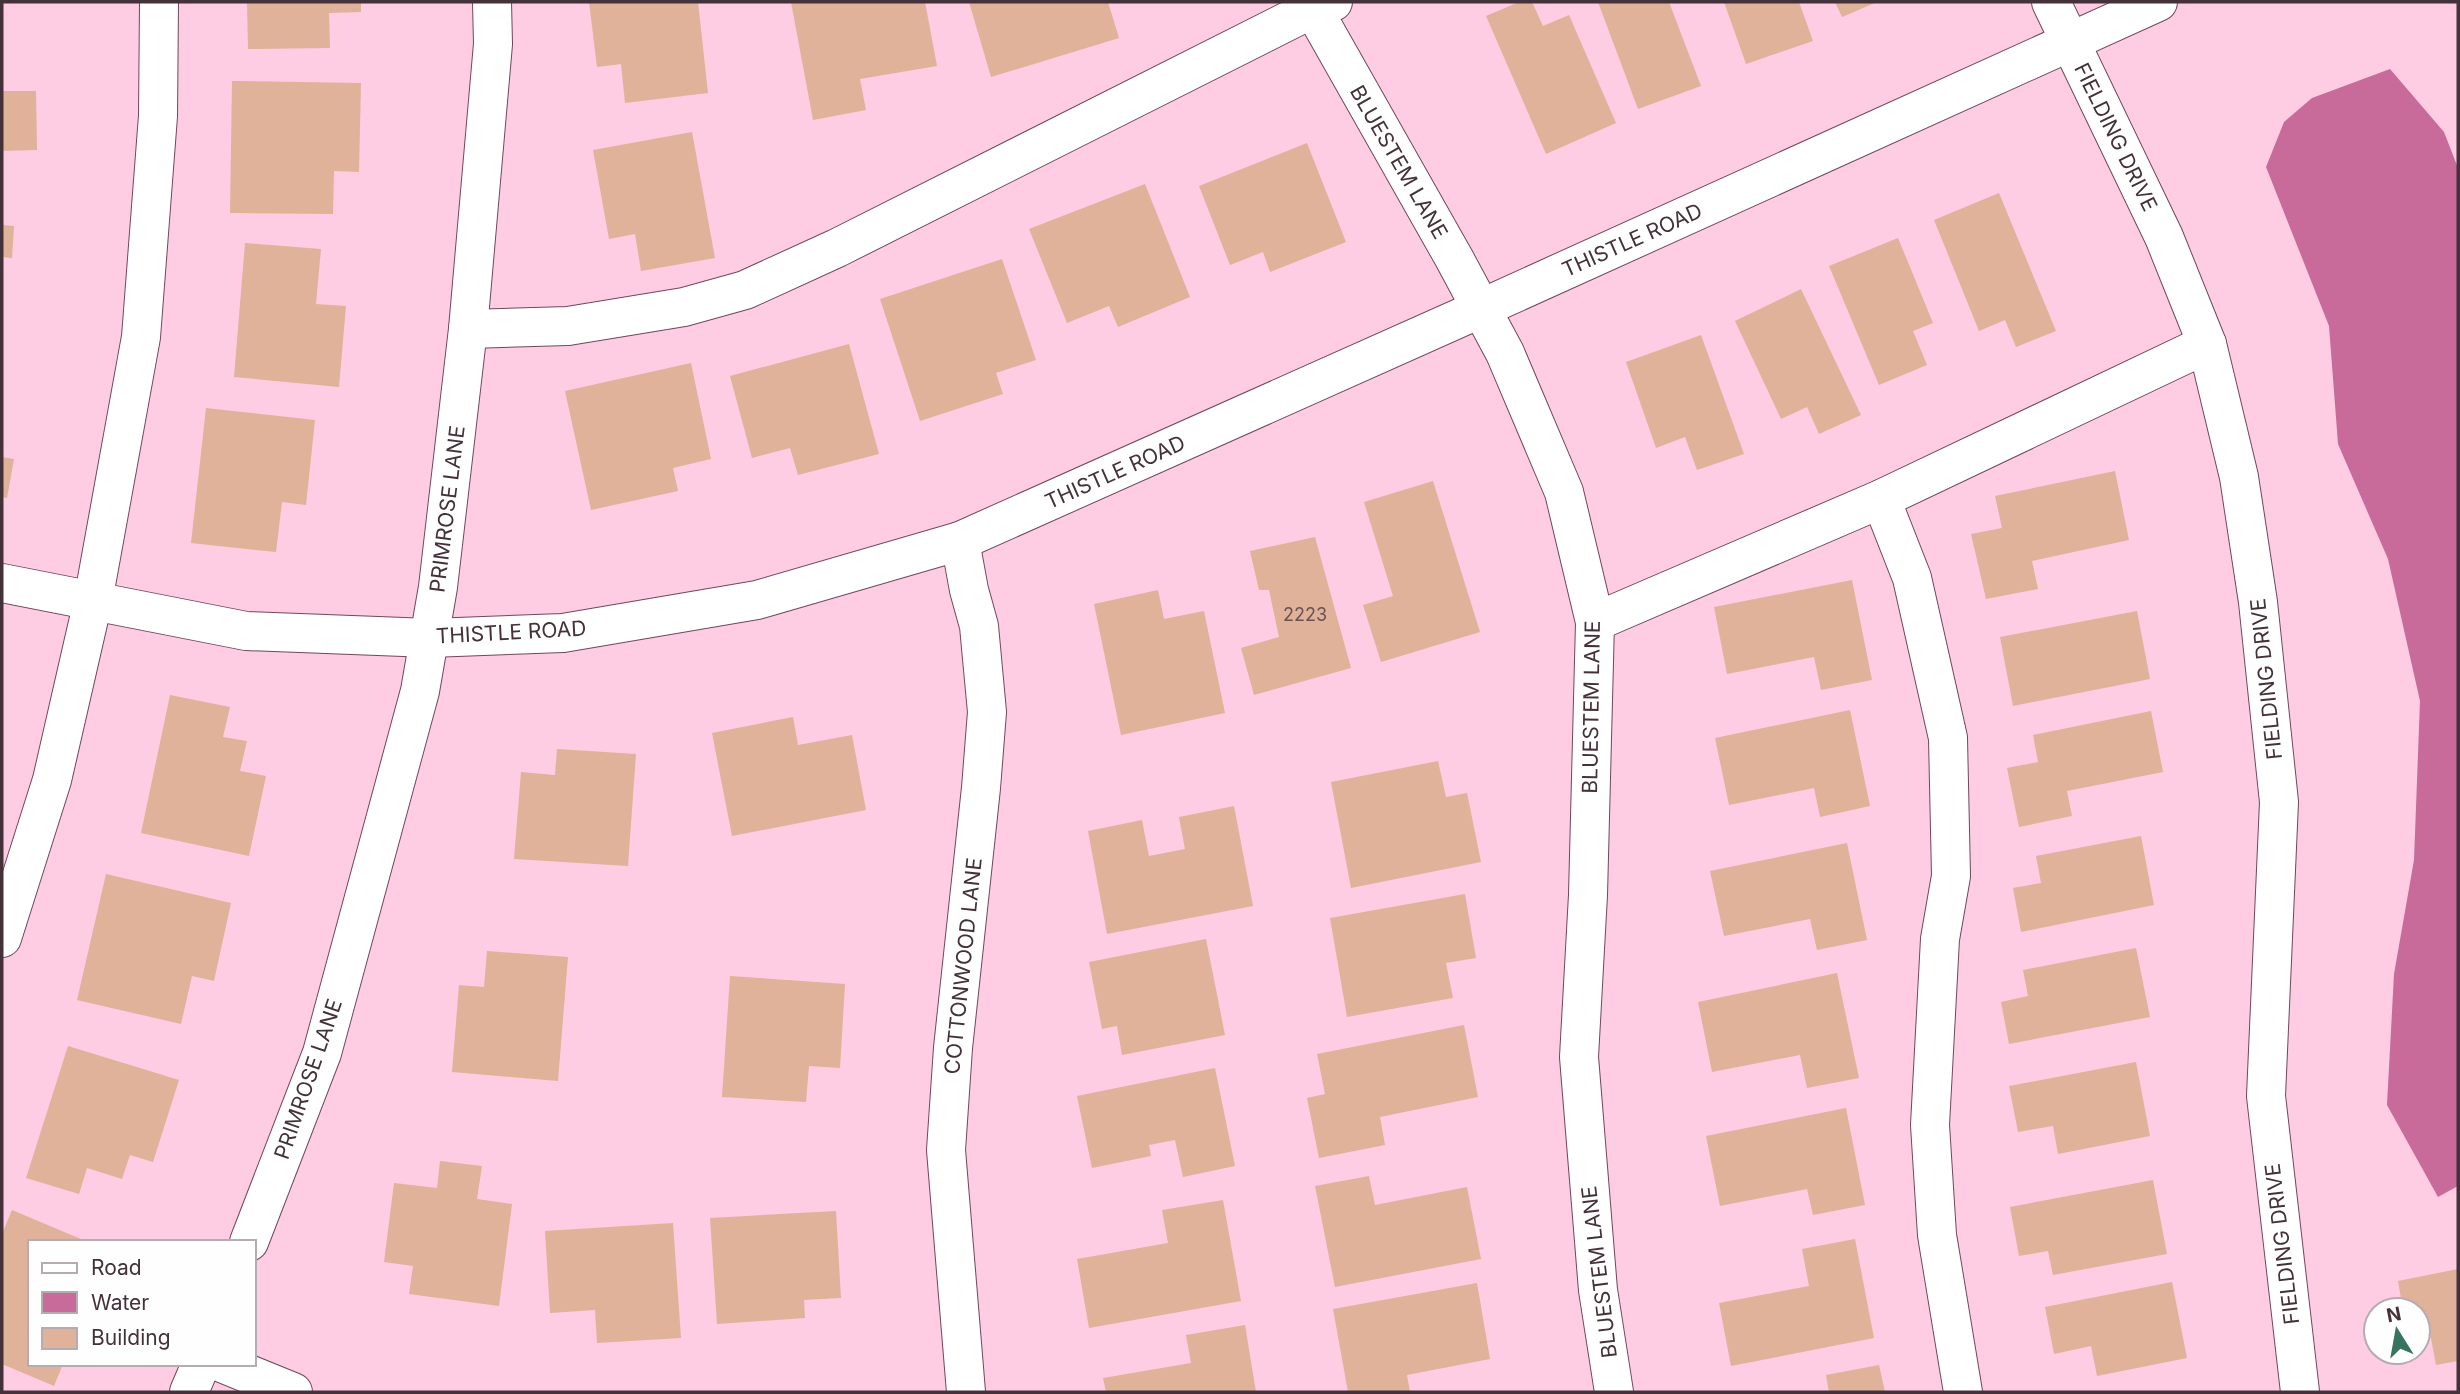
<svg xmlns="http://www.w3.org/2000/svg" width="2460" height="1394" font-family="Inter,sans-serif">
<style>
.water{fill:#c86b9b}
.building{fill:#e0b29a}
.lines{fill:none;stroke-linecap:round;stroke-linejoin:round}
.minor-casing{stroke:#71475b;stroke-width:40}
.minor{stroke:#fff;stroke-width:38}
.labels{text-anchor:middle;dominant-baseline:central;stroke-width:7;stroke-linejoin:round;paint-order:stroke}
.number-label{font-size:18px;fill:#6b5152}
.street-label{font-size:21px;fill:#44313a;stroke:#fefefe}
</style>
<rect width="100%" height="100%" fill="#fecce3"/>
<path class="water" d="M2390,69L2444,132L2458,168V1186L2438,1197L2387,1105L2394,974L2414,860L2420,701L2388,559L2338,444L2329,326L2266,167L2284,122L2312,98Z"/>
<g class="building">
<path d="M247,2H361V12L329,13L330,48L248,49Z"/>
<path d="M589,2H698L708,93L625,103L621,64L597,67Z"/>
<path d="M791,2H925L937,66L860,79L866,110L813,120Z"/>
<path d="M969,2H1108L1119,38L991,77Z"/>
<path d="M1519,2H1532L1543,26L1569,15L1616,123L1546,154L1486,16Z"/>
<path d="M1598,2H1669L1701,86L1638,109Z"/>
<path d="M1724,2H1799L1813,41L1746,64Z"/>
<path d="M1835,2H1877L1842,17Z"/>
<path d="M232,81L361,83L359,172L334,171L333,214L230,213Z"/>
<path d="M2,91H36L37,150L2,151Z"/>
<path d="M692,132L715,258L641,271L635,234L609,239L593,150Z"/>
<path d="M1307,143L1346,242L1270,272L1263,252L1230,265L1199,186Z"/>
<path d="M1145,184L1190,297L1118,327L1109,306L1067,323L1029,229Z"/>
<path d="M1999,193L2056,331L2016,347L2005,320L1979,331L1934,220Z"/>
<path d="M2,225L14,226L12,258L2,257Z"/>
<path d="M1898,238L1933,323L1913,331L1927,365L1879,385L1829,266Z"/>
<path d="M245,243L321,249L316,304L346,306L339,387L234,377Z"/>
<path d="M1002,259L1036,360L996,373L1003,394L920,421L880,299Z"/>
<path d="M1801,289L1861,415L1819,434L1807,407L1781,419L1735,321Z"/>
<path d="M1701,335L1744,454L1697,470L1685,437L1656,448L1626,362Z"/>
<path d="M849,344L879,454L798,475L790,448L752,458L730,376Z"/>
<path d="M691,363L711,459L673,468L678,491L591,510L565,391Z"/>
<path d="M206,408L315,420L306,505L282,502L276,552L191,543Z"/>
<path d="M2,457L14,459L7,498L2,497Z"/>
<path d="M2115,471L2129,540L2032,561L2038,589L1986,599L1971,534L2002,528L1995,496Z"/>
<path d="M1433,481L1480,632L1381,662L1363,605L1393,596L1364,502Z"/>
<path d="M1315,537L1351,668L1254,695L1241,648L1279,637L1269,590H1259L1250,551Z"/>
<path d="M1852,580L1872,680L1821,690L1814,657L1727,674L1714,607Z"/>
<path d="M1158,590L1164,619L1204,611L1225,713L1121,735L1094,604Z"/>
<path d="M2137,611L2150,679L2013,706L2000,637Z"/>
<path d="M170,695L230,707L223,737L247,741L240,771L266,776L249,856L141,833Z"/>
<path d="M1850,710L1870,806L1820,817L1814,788L1729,805L1715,738Z"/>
<path d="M2151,711L2163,772L2067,791L2072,816L2019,827L2007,768L2038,762L2033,735Z"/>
<path d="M793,717L798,745L852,735L866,810L732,836L712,733Z"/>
<path d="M557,749L636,754L628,866L514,859L521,772L555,775Z"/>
<path d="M1438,761L1446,797L1467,793L1481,862L1351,888L1331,782Z"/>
<path d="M1234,806L1253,906L1107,934L1088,831L1142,820L1149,856L1185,849L1179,817Z"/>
<path d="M2141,836L2154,905L2021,932L2013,888L2041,883L2036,856Z"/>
<path d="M1847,843L1867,940L1817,950L1810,919L1724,936L1710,871Z"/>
<path d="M106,874L231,903L214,981L192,976L181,1024L77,1000Z"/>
<path d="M1465,894L1476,958L1446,963L1453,998L1347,1017L1330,918Z"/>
<path d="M1206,939L1225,1035L1122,1055L1117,1026L1102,1029L1089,962Z"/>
<path d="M2136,948L2150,1017L2009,1044L2001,1002L2028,996L2023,970Z"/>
<path d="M487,951L568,957L558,1081L452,1072L459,985L484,987Z"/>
<path d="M1837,973L1859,1078L1807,1088L1800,1055L1712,1072L1698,1002Z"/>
<path d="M730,976L845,984L840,1068L809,1066L806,1102L722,1097Z"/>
<path d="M1464,1025L1478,1097L1380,1117L1385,1145L1319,1158L1307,1098L1325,1094L1317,1054Z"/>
<path d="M68,1046L179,1080L153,1162L130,1155L122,1179L87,1168L79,1194L26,1178Z"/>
<path d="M2136,1062L2150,1136L2058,1154L2053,1126L2018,1132L2009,1086Z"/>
<path d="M1215,1068L1235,1166L1183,1177L1175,1140L1149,1145L1151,1156L1092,1168L1077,1096Z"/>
<path d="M1846,1108L1865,1205L1813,1215L1807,1189L1720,1206L1706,1136Z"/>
<path d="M440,1161L482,1166L477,1199L512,1204L499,1306L409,1294L413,1266L384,1262L394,1183L437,1188Z"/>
<path d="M1369,1176L1375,1205L1467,1187L1481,1259L1335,1287L1315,1186Z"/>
<path d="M2153,1180L2167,1254L2053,1275L2048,1251L2019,1256L2010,1207Z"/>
<path d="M1223,1200L1241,1301L1089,1328L1077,1259L1168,1243L1162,1210Z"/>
<path d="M12,1210L88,1242H30V1364H63L54,1386L2,1364V1234Z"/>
<path d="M836,1211L841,1298L804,1300L805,1318L717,1324L710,1218Z"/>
<path d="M673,1223L681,1338L597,1343L595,1310L550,1313L545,1231Z"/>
<path d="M1855,1239L1874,1338L1731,1366L1719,1303L1809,1286L1802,1249Z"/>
<path d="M2458,1269V1361L2436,1365L2430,1333L2418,1335V1310H2403L2398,1281Z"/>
<path d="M2172,1282L2187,1358L2097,1376L2091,1346L2054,1354L2045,1307Z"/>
<path d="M1477,1283L1490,1359L1407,1375L1410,1392H1348L1333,1309Z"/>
<path d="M1245,1325L1256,1392H1106L1103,1378L1191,1363L1186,1335Z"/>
<path d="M1879,1365L1885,1392H1829L1826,1375Z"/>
</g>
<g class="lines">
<defs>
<g id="minor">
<path d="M1309,2L1454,258L1505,353L1564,492L1595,622L1588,895L1579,1057L1598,1290L1614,1392"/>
<path d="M2051,2L2164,237L2207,344L2239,477L2258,602L2279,802L2266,1096L2300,1392"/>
<path d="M468,329L568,326L684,307L745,290L837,248L1312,9L1333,2"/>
<path d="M1881,499L1912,578L1948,738L1951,876L1940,939L1930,1125L1937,1235L1963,1392"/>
<path d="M960,541L969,590L979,626L987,712L981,788L953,1048L946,1150L966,1392"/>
<path d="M2,583L246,631L430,638L563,633L757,600L960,541L1482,308L2158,2"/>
<path d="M1595,622L1881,499L2207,344"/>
<path d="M2,938L52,780L93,601L141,337L158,116L159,2"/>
<path d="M249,1242L322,1053L420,691L438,587L468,329L493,44L492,2"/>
<path d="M224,1364L293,1392"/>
<path d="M189,1392L201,1364"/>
</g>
</defs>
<use href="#minor" class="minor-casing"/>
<use href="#minor" class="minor"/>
</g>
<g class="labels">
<g class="number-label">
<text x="1305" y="614">2223</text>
</g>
<g class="street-label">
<text transform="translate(2116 137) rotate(64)">FIELDING DRIVE</text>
<text transform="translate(1399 162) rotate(60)">BLUESTEM LANE</text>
<text transform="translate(1632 240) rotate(-24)">THISTLE ROAD</text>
<text transform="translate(1115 472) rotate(-24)">THISTLE ROAD</text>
<text transform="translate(447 509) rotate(-83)">PRIMROSE LANE</text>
<text transform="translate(511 632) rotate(-3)">THISTLE ROAD</text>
<text transform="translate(2266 679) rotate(-96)">FIELDING DRIVE</text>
<text transform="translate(1591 707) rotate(-89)">BLUESTEM LANE</text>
<text transform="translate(963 966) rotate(-84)">COTTONWOOD LANE</text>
<text transform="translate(308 1079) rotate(-71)">PRIMROSE LANE</text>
<text transform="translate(2282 1244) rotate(-97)">FIELDING DRIVE</text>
<text transform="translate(1599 1272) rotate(-97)">BLUESTEM LANE</text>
</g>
</g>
<rect width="2460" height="1394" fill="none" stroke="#44313a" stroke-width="7"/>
<rect x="28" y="1240" width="228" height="126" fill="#fefefe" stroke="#b4acb0" stroke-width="2"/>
<rect x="42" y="1263" width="35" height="10" fill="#ffffff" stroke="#b4acb0" stroke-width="2"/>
<text x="91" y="1275" font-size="21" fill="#44313a">Road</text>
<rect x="42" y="1292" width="35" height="21" fill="#c86b9b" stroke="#b4acb0" stroke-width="2"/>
<text x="91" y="1310" font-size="21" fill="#44313a">Water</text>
<rect x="42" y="1328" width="35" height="21" fill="#e0b29a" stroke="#b4acb0" stroke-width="2"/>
<text x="91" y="1345" font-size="21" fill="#44313a">Building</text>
<g transform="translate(2397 1331) rotate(349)"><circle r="33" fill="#fefefe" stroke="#b4acb0" stroke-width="2"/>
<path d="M0-5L12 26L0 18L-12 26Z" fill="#377460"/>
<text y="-10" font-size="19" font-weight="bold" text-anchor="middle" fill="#44313a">N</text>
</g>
</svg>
